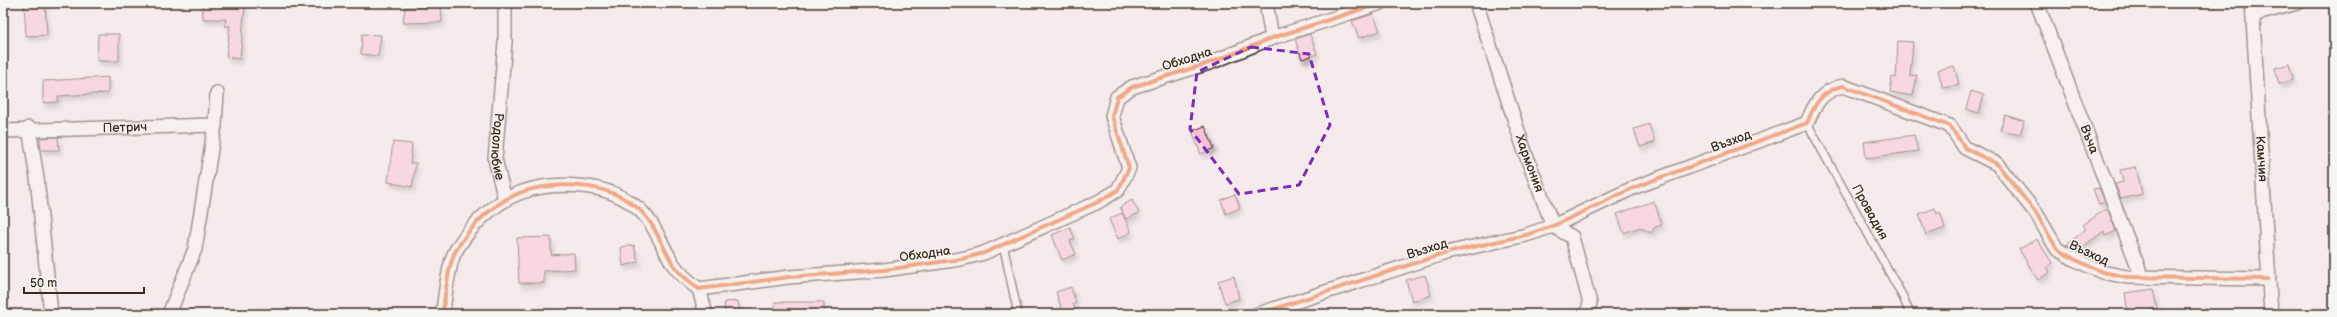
<svg xmlns="http://www.w3.org/2000/svg" width="2337" height="317" font-family="'Balsamiq Sans',sans-serif">
<style>
.building{fill:#f8c0d6;stroke:#3b2a1e;filter:url(#shadow)}
.lines{fill:none;stroke-linecap:round;stroke-linejoin:round}
.service-casing{stroke:#3b2a1e;stroke-width:10}
.minor-casing{stroke:#3b2a1e;stroke-width:16}
.service{stroke:#f6f6f2;stroke-width:7}
.minor{stroke:#f6f6f2;stroke-width:13}
.cycleway-casing{stroke:#f6f6f2;stroke-width:6}
.cycleway{stroke:#e8590c;stroke-width:4}
.marked{fill:none;stroke:#7b2cbf;stroke-width:3;stroke-dasharray:8 5;stroke-linejoin:round}
.labels{text-anchor:middle;dominant-baseline:central;stroke-width:3;stroke-linejoin:round;paint-order:stroke}
.street-label{font-size:13px;fill:#3b2a1e;stroke:#f6f6f2}
</style>
<defs>
<filter id="shadow"><feDropShadow dx="2.5" dy="4.5" stdDeviation="2" flood-color="#0004"/></filter>
</defs>
<rect width="100%" height="100%" fill="#f6ebec"/>
<filter id="ink" filterUnits="userSpaceOnUse"><feTurbulence type="fractalNoise" baseFrequency=".025" numOctaves="2"/><feDisplacementMap in="SourceGraphic" scale="8" xChannelSelector="R" yChannelSelector="G"/><feConvolveMatrix kernelMatrix="1 2 1 2 8 2 1 2 1" color-interpolation-filters="sRGB"/></filter>
<g filter="url(#ink)">
<g class="building">
<path d="M24,3H45L47,35L26,36Z"/>
<path d="M202,3H245L240,59L226,57L230,26H225L226,19H203Z"/>
<path d="M405,7H441L442,22L403,23Z"/>
<path d="M1373,14L1380,31L1359,38L1352,21Z"/>
<path d="M98,34H119V61H97Z"/>
<path d="M362,34L381,35L378,56L361,54Z"/>
<path d="M1310,34L1317,54L1302,59L1295,39Z"/>
<path d="M1898,41L1913,42L1910,76L1917,75L1913,96L1890,92L1892,77L1896,78Z"/>
<path d="M2289,64L2293,80L2279,84L2275,68Z"/>
<path d="M1954,66L1959,85L1943,88L1938,70Z"/>
<path d="M108,77V93L58,96V102L43,103V81Z"/>
<path d="M1971,91L1984,95L1979,113L1966,109Z"/>
<path d="M2005,115L2024,121L2020,135L2000,130Z"/>
<path d="M1649,124L1655,142L1640,147L1634,129Z"/>
<path d="M1205,126L1214,148L1201,154L1192,131Z"/>
<path d="M1914,135L1918,151L1866,158L1864,142Z"/>
<path d="M58,137L59,150H41L40,138Z"/>
<path d="M393,142L412,144L410,163H416L412,187L388,182Z"/>
<path d="M2136,167L2142,194L2121,199L2115,184L2123,182L2120,170Z"/>
<path d="M2099,188L2105,202L2099,204L2093,189Z"/>
<path d="M1235,194L1240,208L1226,214L1221,200Z"/>
<path d="M1132,200L1139,213L1126,219L1120,207Z"/>
<path d="M1654,201L1662,225L1655,227L1651,233L1640,227L1624,233L1617,214Z"/>
<path d="M1935,208L1937,214L1940,212L1945,228L1926,235L1919,214Z"/>
<path d="M2107,208L2116,231L2105,236L2104,231L2077,251L2066,245L2086,229L2083,225Z"/>
<path d="M1122,213L1131,232L1118,239L1109,219Z"/>
<path d="M1070,227L1075,239L1070,241L1076,254L1062,260L1052,235Z"/>
<path d="M551,237V255L574,253L575,269L544,271V283H519L517,238Z"/>
<path d="M2037,239L2052,263L2047,267L2050,272L2038,280L2019,249Z"/>
<path d="M634,245L638,262L623,266L621,247Z"/>
<path d="M1425,275L1431,295L1412,301L1406,280Z"/>
<path d="M1234,276L1239,299L1225,303L1218,281Z"/>
<path d="M1071,287L1076,303L1073,304L1075,309L1063,313L1056,292Z"/>
<path d="M2153,289L2157,309L2128,314L2125,293Z"/>
<path d="M738,301L740,314H725L724,302Z"/>
<rect x="775" y="302" width="49" height="12"/>
</g>
<g class="lines">
<defs>
<g id="service">
<path d="M1807,123L1903,297L1910,314"/>
<path d="M1003,244L1018,314"/>
</g>
<g id="minor">
<path id="s1" d="M505,3V42L495,159L505,200"/>
<path d="M1266,3L1272,38"/>
<path id="s2" d="M1476,3L1526,155L1553,226L1572,237L1590,303L1587,314"/>
<path id="s3" d="M2037,3L2142,277"/>
<path id="s4" d="M2252,3L2271,314"/>
<path d="M2253,15L2297,3"/>
<path d="M29,128L37,178L51,314"/>
<path id="s5" d="M3,131L215,125L217,93"/>
<path d="M699,289L706,314"/>
<path d="M169,314L195,249L215,125"/>
<path d="M443,314C444,300 449,263 455,252C467,231 484,213 505,200C540,179 603,180 635,206C654,220 661,245 673,264C680,274 689,282 699,289L789,277L884,270L961,259L984,253L1098,202L1118,190L1129,168L1112,116L1117,97L1132,87L1212,62L1272,38L1381,3"/>
<path d="M1258,314L1446,253L1526,235L1553,226L1633,188L1807,123C1814,105 1822,90 1843,86L1950,126L1965,148L1997,164L2036,213L2057,249L2074,259L2102,272L2127,277L2268,279"/>
</g>
</defs>
<use href="#service" class="service-casing"/>
<use href="#minor" class="minor-casing"/>
<use href="#service" class="service"/>
<use href="#minor" class="minor"/>
<defs>
<g id="cycleway">
<path d="M443,314C444,300 449,263 455,252C467,231 484,213 505,200C540,179 603,180 635,206C654,220 661,245 673,264C680,274 689,282 699,289L789,277L884,270L961,259L984,253L1098,202L1118,190L1129,168L1112,116L1117,97L1132,87L1212,62L1272,38L1381,3"/>
<path d="M1258,314L1446,253L1526,235L1553,226L1633,188L1807,123C1814,105 1822,90 1843,86L1950,126L1965,148L1997,164L2036,213L2057,249L2074,259L2102,272L2127,277L2268,279"/>
</g>
</defs>
<use href="#cycleway" class="cycleway-casing"/>
<use href="#cycleway" class="cycleway"/>
</g>
</g>
<path d="M0 0H2337V317H0ZM1251,47L1309,54L1330,125L1299,185L1239,194L1190,129L1197,72Z" fill="#f6ebec" fill-opacity=".55" fill-rule="evenodd"/>
<path class="marked" d="M1251,47L1309,54L1330,125L1299,185L1239,194L1190,129L1197,72Z"/>
<g class="labels">
<g class="street-label">
<text transform="translate(1187 59) rotate(-18)">Обходна</text>
<text stroke="none"><textPath href="#s5" startOffset="122">Петрич</textPath></text>
<text stroke="none"><textPath href="#s3" startOffset="146">Въча</textPath></text>
<text transform="translate(1731 141) rotate(-20)">Възход</text>
<text stroke="none"><textPath href="#s1" startOffset="144">Родолюбие</textPath></text>
<text stroke="none"><textPath href="#s4" startOffset="156">Камчия</textPath></text>
<text stroke="none"><textPath href="#s2" startOffset="169">Хармония</textPath></text>
<text transform="translate(1870 212) rotate(61)">Провадия</text>
<text transform="translate(1427 249) rotate(-17)">Възход</text>
<text transform="translate(2089 253) rotate(25)">Възход</text>
<text transform="translate(925 254) rotate(-8)">Обходна</text>
</g>
</g>
<rect width="2337" height="317" fill="none" stroke="#f6f6f2" stroke-width="16"/>
<rect x="8" y="8" width="2321" height="301" fill="none" stroke="#3b2a1e" stroke-width="1.5" filter="url(#ink)"/>
<path d="M24 287v6h120v-6" fill="none" stroke="#3b2a1e" stroke-width="2"/>
<text x="30" y="287" font-size="12" fill="#3b2a1e" stroke="#f6f6f2" stroke-width="3" paint-order="stroke">50 m</text>
</svg>
